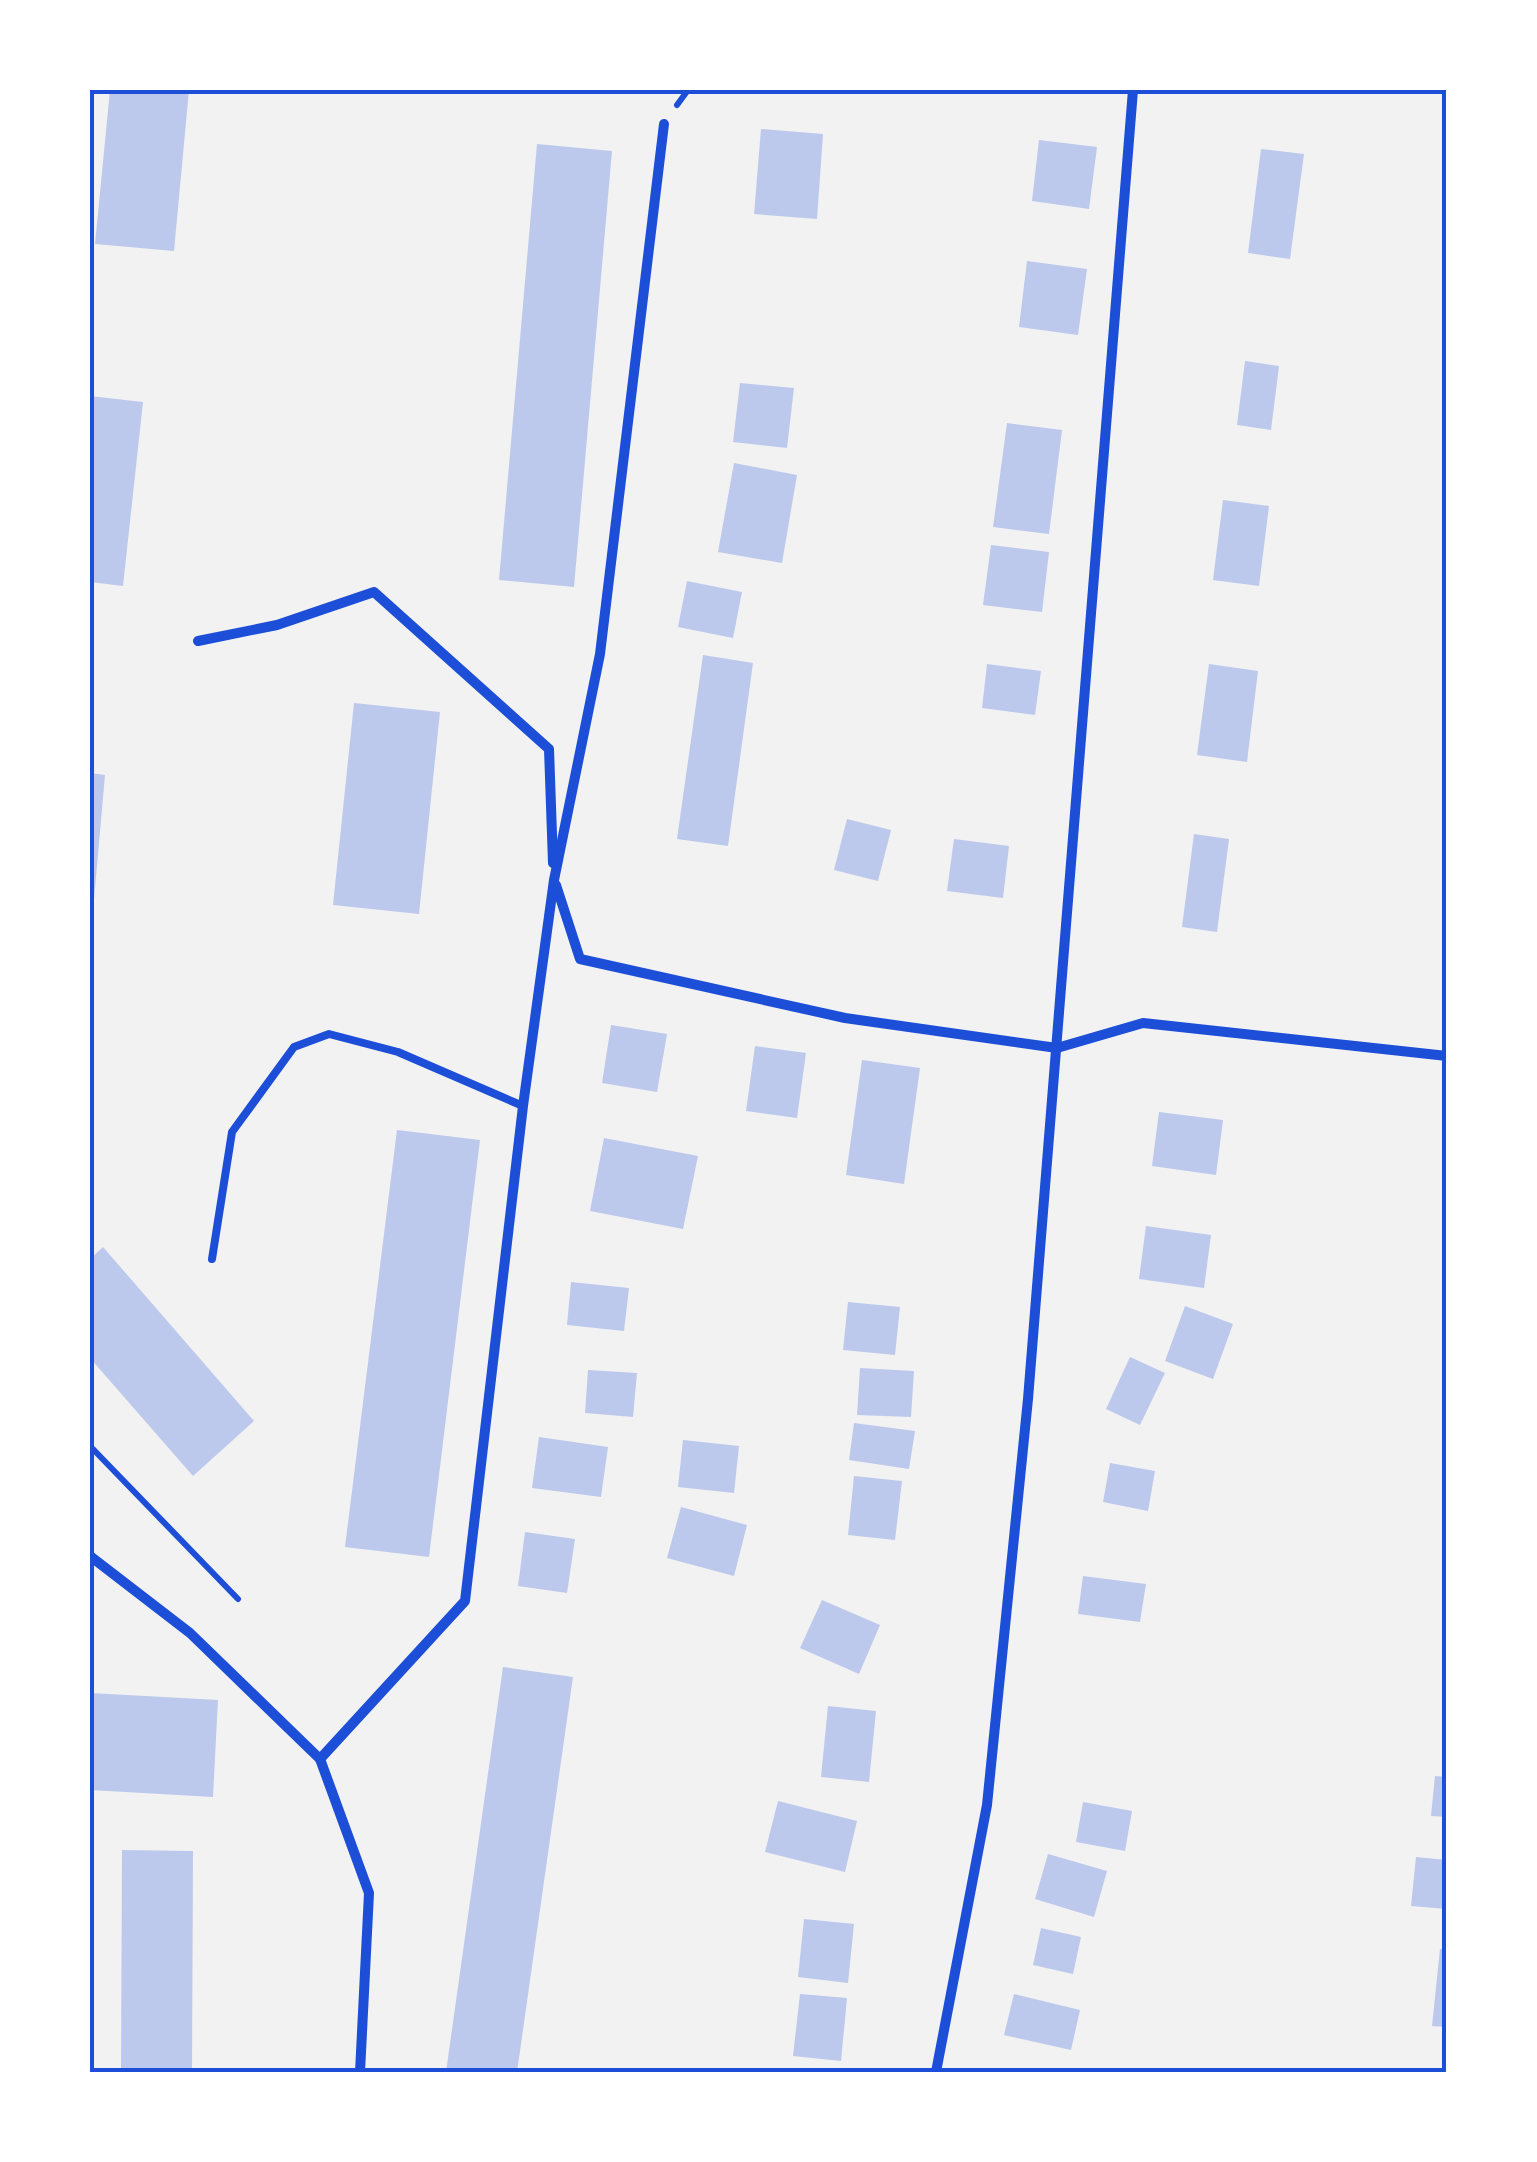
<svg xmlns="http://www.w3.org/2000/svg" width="1537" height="2162" font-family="Spectral,serif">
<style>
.building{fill:#bdc9ec}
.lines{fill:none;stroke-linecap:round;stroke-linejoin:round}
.path{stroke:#1d4ed8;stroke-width:6}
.service{stroke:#1d4ed8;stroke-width:8}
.minor{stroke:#1d4ed8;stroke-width:10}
.neatline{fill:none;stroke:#1d4ed8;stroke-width:4}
</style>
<rect width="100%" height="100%" fill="#f2f2f2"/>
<g class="building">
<path d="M110,90H189L174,251L95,244Z"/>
<path d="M761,129L823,134L817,219L754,214Z"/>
<path d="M1039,140L1097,147L1089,209L1032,201Z"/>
<path d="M537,144L612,151L574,587L499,580Z"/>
<path d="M1261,149L1304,154L1290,259L1248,253Z"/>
<path d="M1027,261L1087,269L1078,335L1019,327Z"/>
<path d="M1245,361L1279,366L1271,430L1237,425Z"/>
<path d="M740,383L794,388L787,448L733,442Z"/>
<path d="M90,396L143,402L123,586L90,582Z"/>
<path d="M1007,423L1062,430L1049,534L993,527Z"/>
<path d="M734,463L797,475L782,563L718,552Z"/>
<path d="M1223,500L1269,506L1259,586L1213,580Z"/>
<path d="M991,545L1049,552L1042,612L983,605Z"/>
<path d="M687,581L742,592L733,638L678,627Z"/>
<path d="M703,655L753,663L728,846L677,839Z"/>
<path d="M987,664L1041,671L1035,715L982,708Z"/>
<path d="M1209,664L1258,671L1247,762L1197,755Z"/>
<path d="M354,703L440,712L419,914L333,905Z"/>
<path d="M90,773L105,775L93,911H90Z"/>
<path d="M847,819L891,830L878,881L834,870Z"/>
<path d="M1194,834L1229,839L1217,932L1182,927Z"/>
<path d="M954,839L1009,846L1003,898L947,891Z"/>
<path d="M611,1025L667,1034L657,1092L602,1083Z"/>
<path d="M755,1046L806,1053L797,1118L746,1111Z"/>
<path d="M862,1060L920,1068L904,1184L846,1175Z"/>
<path d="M1159,1112L1223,1120L1216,1175L1152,1166Z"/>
<path d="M397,1130L480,1140L429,1557L345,1547Z"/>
<path d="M604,1138L698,1156L683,1229L590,1211Z"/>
<path d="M1146,1226L1211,1235L1204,1288L1139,1279Z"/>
<path d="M103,1247L254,1421L193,1476L90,1358V1259Z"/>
<path d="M571,1282L629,1288L624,1331L567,1325Z"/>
<path d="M848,1302L900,1307L895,1355L843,1350Z"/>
<path d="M1185,1306L1233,1324L1213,1379L1165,1361Z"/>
<path d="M1130,1357L1165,1373L1140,1425L1106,1409Z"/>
<path d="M860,1368L914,1371L911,1417L857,1415Z"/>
<path d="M588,1370L637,1373L633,1417L585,1413Z"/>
<path d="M854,1423L915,1431L909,1469L849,1460Z"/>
<path d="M539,1437L608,1447L601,1497L532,1488Z"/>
<path d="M683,1440L739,1446L734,1493L678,1487Z"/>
<path d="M1110,1463L1155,1471L1148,1511L1103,1502Z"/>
<path d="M854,1476L902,1481L895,1540L848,1535Z"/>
<path d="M681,1507L747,1525L734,1576L667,1558Z"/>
<path d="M525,1532L575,1539L567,1593L518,1586Z"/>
<path d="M1083,1576L1146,1584L1140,1622L1078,1614Z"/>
<path d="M822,1600L880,1625L859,1674L800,1648Z"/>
<path d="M503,1667L573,1677L517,2072H446Z"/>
<path d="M90,1693L218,1700L213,1797L90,1790Z"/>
<path d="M828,1706L876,1711L869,1782L821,1777Z"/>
<path d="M1435,1776L1447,1777V1817L1431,1816Z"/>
<path d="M778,1801L857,1821L845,1872L765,1852Z"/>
<path d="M1083,1802L1132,1811L1125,1851L1076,1842Z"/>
<path d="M122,1850L193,1851L192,2072H121Z"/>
<path d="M1048,1854L1107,1871L1094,1917L1035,1899Z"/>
<path d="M1416,1857L1447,1860V1909L1411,1906Z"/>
<path d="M804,1919L854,1924L848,1983L798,1977Z"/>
<path d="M1041,1928L1081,1937L1073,1974L1033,1965Z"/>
<path d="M1440,1949L1447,1950V2027L1432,2026Z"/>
<path d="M800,1994L847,1998L841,2061L793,2056Z"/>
<path d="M1014,1994L1080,2010L1071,2050L1004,2035Z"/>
</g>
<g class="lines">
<g class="path">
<path d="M677,105L688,90"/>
<path d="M90,1446L238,1599"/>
</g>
<path class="service" d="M212,1259L232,1132L294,1047L329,1034L398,1052L523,1106"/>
<g class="minor">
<path d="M198,641L277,625L374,592L549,749L553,863"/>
<path d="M556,885L580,959L845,1018L1057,1048L1143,1023L1447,1056"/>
<path d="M90,1556L190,1633L320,1759L369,1893L360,2072"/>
<path d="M320,1759L465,1601L523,1106L554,880L600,654L664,124"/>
<path d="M936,2072L987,1805L1028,1399L1133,90"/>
</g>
</g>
<rect width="1537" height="2162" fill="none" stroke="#ffffff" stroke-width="185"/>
<rect x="92" y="92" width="1352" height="1978" class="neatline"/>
</svg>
